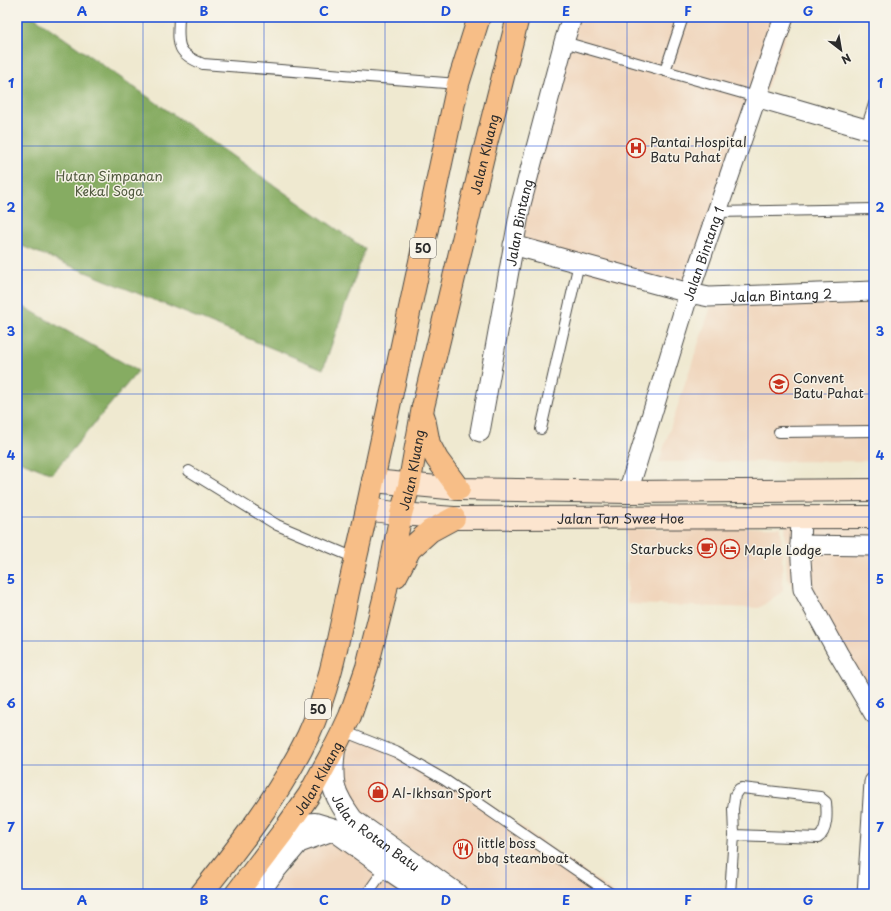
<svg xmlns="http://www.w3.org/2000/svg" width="891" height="911" font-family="'Playpen Sans',sans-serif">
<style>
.built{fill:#f0d5bc}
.forest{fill:#86ac62;stroke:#586c46}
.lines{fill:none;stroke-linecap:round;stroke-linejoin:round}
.service-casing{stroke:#484844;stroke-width:12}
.minor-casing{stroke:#484844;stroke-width:21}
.tertiary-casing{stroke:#484844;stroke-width:24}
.secondary-casing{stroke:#484844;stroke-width:24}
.trunk-casing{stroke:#484844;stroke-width:24}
.service{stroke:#fff;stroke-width:10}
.minor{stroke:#fff;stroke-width:19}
.tertiary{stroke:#fff;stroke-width:22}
.secondary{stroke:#fce5cf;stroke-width:22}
.trunk{stroke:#f7be87;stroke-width:22}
.grid{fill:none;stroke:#1d4ed8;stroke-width:1;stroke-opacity:0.55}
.labels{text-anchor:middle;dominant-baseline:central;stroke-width:3;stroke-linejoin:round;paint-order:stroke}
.shield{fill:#f7f3e8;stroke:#686764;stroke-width:1}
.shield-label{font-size:12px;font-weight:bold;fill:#2b2b2b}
.poi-label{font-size:13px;fill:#2b2b2b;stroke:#f7f3e8;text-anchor:start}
.street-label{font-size:13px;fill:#2b2b2b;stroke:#f7f3e8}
.park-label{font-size:13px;fill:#515a3f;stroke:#f7f3e8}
.neatline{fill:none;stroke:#1d4ed8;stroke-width:1.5}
.grid-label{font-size:13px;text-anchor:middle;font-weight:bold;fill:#1d4ed8}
</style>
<rect width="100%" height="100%" fill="#f7f3e8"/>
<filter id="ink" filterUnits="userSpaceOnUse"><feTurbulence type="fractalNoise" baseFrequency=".025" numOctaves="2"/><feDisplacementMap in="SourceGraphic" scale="8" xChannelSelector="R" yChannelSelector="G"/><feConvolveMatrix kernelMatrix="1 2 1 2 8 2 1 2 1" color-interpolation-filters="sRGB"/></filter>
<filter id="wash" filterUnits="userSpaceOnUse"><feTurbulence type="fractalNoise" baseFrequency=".012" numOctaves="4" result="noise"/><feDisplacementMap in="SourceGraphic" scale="16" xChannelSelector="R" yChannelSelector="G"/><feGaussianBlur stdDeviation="0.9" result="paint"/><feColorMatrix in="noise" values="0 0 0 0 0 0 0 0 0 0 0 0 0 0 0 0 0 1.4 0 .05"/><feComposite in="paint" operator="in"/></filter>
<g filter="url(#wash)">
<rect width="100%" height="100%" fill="#efe9d0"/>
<g class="built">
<path d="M565,17H792L693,301L505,250Z"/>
<path d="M874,299V461L659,462L711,306Z"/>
<path d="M785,520H874V894H860L871,718L787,578Z"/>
<path d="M781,527L783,591L759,608L627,604L626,529Z"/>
<path d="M353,731L400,749L458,782L616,894H471L363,815L343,786V768L346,752Z"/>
<path d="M329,839L413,894H266L305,848Z"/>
</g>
<g class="forest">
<path d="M17,17H34L365,249L323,369L17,244Z"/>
<path d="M17,303L138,371L52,474L17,460Z"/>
</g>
</g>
<g filter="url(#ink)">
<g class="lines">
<defs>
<g id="service">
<path d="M179,17C178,44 175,53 203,64L458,84"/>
<path d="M564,42L756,97"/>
<path d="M665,71L683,17"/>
<path d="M866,129L874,104"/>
<path d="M717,212L874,209"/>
<path d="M541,429L579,263"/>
<path d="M779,432L874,431"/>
<path d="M189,471L277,525L355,558"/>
<path d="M343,731L396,752L445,780L611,894"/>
<path d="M367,894L386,867"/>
<path d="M730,894L734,835L733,809L735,795L739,789L742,788L820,797L826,802C827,813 828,831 818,838L734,835"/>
</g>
<g id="minor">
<path d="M756,97L866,129L874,130"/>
<path id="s1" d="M513,245L689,293L709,297L874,291"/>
<path id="s2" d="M480,432L521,204L564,42L572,17"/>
<path id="s3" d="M628,492L689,293L784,17"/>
<path d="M801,517L800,545L803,589L838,653L874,714"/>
<path d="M800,545L874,546"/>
<path d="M259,894L273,874L299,843L335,830"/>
<path d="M867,894L874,782"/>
</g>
<g id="tertiary">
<path id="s4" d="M334,749C330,783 332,792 352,820L456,894"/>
<path d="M283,832L303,825L315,824L335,830L386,867L426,894"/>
</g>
<g id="secondary">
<path d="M373,481L459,489L628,492L874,490"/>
<path id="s5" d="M367,509L401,514L454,518L874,517"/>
</g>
<g id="trunk">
<path d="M424,418L429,444L437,459L459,489"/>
<path d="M396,576L410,549L430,531L454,518"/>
<path d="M201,894C241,844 280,794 308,736C329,690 338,641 348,592C354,565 361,537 367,509L458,84L479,17"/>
<path id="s6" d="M236,894L283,832L309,795L334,749L343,731L350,716L367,667L384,599L401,514L409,486L423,407L485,148L518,17"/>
</g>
</defs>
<use href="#service" class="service-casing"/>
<use href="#minor" class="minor-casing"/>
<use href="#tertiary" class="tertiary-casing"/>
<use href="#secondary" class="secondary-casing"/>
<use href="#trunk" class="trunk-casing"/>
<use href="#service" class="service"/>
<use href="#minor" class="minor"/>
<use href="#tertiary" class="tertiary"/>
<use href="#secondary" class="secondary"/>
<use href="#trunk" class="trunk"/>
</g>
</g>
<path class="grid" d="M143,17V894M264,17V894M385,17V894M506,17V894M627,17V894M748,17V894M17,146H874M17,270H874M17,394H874M17,517H874M17,641H874M17,765H874"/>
<defs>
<symbol id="hospital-ring" viewBox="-11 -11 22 22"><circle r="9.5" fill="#f7f3e8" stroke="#c8321e" stroke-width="1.5"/><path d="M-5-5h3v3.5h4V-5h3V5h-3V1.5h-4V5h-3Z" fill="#c8321e"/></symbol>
<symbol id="school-ring" viewBox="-11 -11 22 22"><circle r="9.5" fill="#f7f3e8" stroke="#c8321e" stroke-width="1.5"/><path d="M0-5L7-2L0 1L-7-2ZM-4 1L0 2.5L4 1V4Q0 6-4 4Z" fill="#c8321e"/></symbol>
<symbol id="cafe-ring" viewBox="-11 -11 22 22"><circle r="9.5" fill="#f7f3e8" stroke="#c8321e" stroke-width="1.5"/><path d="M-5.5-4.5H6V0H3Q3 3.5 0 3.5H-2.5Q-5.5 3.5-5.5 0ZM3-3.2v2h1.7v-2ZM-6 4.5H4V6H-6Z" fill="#c8321e"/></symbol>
<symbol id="hotel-ring" viewBox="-11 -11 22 22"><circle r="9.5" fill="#f7f3e8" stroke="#c8321e" stroke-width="1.5"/><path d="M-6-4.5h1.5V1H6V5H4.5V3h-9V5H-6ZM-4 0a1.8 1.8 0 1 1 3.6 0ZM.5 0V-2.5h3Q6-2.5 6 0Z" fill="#c8321e"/></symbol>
<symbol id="shop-ring" viewBox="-11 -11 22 22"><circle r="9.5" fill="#f7f3e8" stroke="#c8321e" stroke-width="1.5"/><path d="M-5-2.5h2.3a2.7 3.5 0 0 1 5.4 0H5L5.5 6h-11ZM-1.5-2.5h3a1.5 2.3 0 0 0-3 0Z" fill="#c8321e"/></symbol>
<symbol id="restaurant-ring" viewBox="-11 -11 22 22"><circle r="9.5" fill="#f7f3e8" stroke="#c8321e" stroke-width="1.5"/><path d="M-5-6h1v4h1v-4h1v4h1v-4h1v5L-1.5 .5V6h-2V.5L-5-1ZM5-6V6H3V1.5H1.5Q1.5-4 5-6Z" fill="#c8321e"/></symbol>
</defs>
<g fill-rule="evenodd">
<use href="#hospital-ring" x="625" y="137" width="22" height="22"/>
<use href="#school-ring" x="768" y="373" width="22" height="22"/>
<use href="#cafe-ring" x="696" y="537" width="22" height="22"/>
<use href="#hotel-ring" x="719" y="538" width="22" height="22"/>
<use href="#shop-ring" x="367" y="781" width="22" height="22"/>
<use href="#restaurant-ring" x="452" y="838" width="22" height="22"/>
</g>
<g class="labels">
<g class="shield">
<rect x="410" y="238" width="26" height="20" rx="3"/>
<rect x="305" y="699" width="26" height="20" rx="3"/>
</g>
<g class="shield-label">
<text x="423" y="248">50</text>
<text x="318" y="709">50</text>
</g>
<g class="poi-label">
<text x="650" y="141">Pantai Hospital<tspan x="650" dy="15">Batu Pahat</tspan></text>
<text x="793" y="377">Convent<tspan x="793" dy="15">Batu Pahat</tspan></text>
<text x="693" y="548" text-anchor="end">Starbucks</text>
<text x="744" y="549">Maple Lodge</text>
<text x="392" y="792">Al-Ikhsan Sport</text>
<text x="477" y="842">little boss<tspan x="477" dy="15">bbq steamboat</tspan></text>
</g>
<g class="street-label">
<text stroke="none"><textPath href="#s6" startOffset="790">Jalan Kluang</textPath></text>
<text stroke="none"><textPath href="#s2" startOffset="213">Jalan Bintang</textPath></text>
<text stroke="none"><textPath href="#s3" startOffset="250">Jalan Bintang 1</textPath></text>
<text stroke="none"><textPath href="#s1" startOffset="275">Jalan Bintang 2</textPath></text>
<text stroke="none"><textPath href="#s6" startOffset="466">Jalan Kluang</textPath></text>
<text stroke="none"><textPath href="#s5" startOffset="254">Jalan Tan Swee Hoe</textPath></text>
<text stroke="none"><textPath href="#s6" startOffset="142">Jalan Kluang</textPath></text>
<text stroke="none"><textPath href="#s4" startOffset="102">Jalan Rotan Batu</textPath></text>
</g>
<g class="park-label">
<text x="109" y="175">Hutan Simpanan<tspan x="109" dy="15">Kekal Soga</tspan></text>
</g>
</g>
<rect width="891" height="911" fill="none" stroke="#f7f3e8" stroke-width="44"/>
<g transform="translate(841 50) rotate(149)" stroke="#f7f3e8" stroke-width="3" paint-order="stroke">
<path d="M0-3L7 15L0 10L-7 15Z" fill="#2b2b2b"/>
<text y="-6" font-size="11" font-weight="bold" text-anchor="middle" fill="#2b2b2b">N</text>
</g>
<rect x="22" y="22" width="847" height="867" class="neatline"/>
<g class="grid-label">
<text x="82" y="16">A</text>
<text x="204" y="16">B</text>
<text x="324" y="16">C</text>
<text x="446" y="16">D</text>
<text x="566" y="16">E</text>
<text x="688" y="16">F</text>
<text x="808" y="16">G</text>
<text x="11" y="88">1</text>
<text x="880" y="88">1</text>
<text x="11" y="212">2</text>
<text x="880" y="212">2</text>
<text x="11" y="336">3</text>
<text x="880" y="336">3</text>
<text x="11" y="460">4</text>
<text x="880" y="460">4</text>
<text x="11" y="584">5</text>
<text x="880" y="584">5</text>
<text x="11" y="708">6</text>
<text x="880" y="708">6</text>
<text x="11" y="832">7</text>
<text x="880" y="832">7</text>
<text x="82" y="905">A</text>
<text x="204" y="905">B</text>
<text x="324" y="905">C</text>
<text x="446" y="905">D</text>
<text x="566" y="905">E</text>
<text x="688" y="905">F</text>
<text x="808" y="905">G</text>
</g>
</svg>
